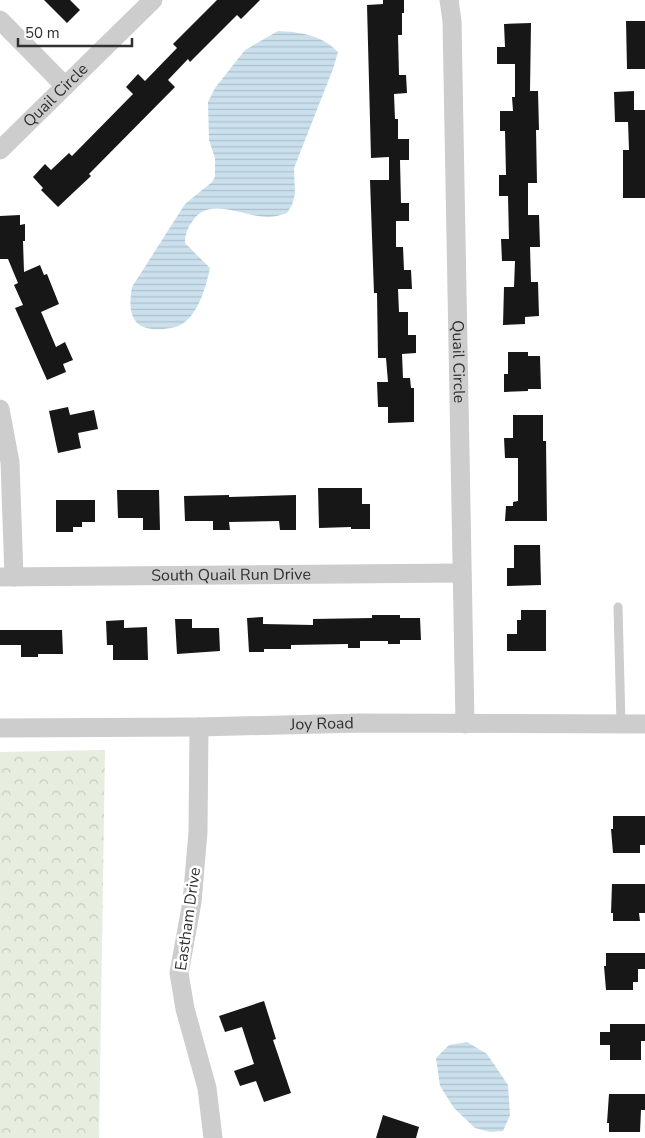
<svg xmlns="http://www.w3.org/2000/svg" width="645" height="1138" font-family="'Nunito Sans',sans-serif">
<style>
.forest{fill:url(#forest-crowns)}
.water{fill:url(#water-rules)}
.building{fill:#171717}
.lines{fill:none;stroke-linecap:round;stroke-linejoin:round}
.lane{stroke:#cdcdcd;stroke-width:9}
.street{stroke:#cdcdcd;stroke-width:19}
.labels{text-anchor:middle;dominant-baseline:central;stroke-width:5;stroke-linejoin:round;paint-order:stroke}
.street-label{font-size:16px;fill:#303030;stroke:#fff}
</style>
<defs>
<pattern id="forest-crowns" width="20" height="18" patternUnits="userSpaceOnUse" patternTransform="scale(1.25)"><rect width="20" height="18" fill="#e7eddf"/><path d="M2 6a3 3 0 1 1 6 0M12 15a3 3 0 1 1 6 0" fill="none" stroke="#c6ccc0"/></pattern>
<pattern id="water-rules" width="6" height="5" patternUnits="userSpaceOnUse" patternTransform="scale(1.25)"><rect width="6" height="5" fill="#cbe0ed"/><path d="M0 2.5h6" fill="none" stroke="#afc0cc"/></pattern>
</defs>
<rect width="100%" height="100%" fill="#fff"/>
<path class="forest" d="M105,750L99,1138H0V752Z"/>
<g class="water">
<path d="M278,31C300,32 322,35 338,52L333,69L294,168L295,194L292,205L287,213C281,215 274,217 268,217C243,217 208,195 192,222C187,229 185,235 185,243L210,268C206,286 200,309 186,321C180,327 172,328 164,329C133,332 127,315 132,287L185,204L212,182L215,177V158L209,140L208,102L215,88L245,50Z"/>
<path d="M467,1042L487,1054L508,1085L510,1115L503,1131L490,1132L475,1128L454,1108L440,1086L436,1058L449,1045Z"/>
</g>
<g class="building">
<path d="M44,0H70L80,10L67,23Z"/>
<path d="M217,0H260L241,19L237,15L190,62L188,59L168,80L175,87L89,174L91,176L58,207L41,190L43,188L33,177L45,164L51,170L69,153L72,156L133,94L126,87L138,74L145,81L177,48L173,44Z"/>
<path d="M383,0H404V13H402V35H398L399,75H406L407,93L394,94L395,119H398V139H409V160H400L401,203H409V221H396V247H403L404,270H411L412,289H398L399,312H408V335H416V353L402,354L403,378H410L411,388H414V422L388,423V407H378L377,382H388L386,358H378L377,293H374L370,180H389V157L371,158L367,5L383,4Z"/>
<path d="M626,21H645V69H627Z"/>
<path d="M531,23L530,91H538L539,130H536L537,183H528V215H539L540,247H530L531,282H538L539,316L525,317V324L503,325L504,287H514L515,261H502L501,239H509L508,196H499V175H506L505,131H500V111H513L512,97H515V64H497V47H505L504,24Z"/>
<path d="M634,91V110H645V198H623V150H629L628,122H615L614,92Z"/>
<path d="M20,215V225L25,224V241H23L24,272L40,265L44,275L47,274L59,304L41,312L42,314L56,347L65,342L73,360L63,364L66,372L47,380L15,308L23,305L14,285L18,283L8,259H0V216Z"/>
<path d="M508,352H528V356H540L541,389H528V391L504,392V374H508Z"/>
<path d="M68,407L70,415L94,410L98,429L78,433L81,448L58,453L49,411Z"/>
<path d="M513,415H543V441H546L547,521H505L506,506H513V502L518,501V458H505L504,438H513Z"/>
<path d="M318,488H362V504H370V529H351V527L319,528Z"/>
<path d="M117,490H159L160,530H143V518H118Z"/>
<path d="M229,495V497L296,495V530H280L279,521L229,522L230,530H213V521H185L184,496Z"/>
<path d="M56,500H95V522H82V527H73V532H56Z"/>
<path d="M514,545H540L541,585L507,586V568H514Z"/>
<path d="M521,610H546V651H507V634H517V620H521Z"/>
<path d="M372,615H400V618H420L421,640H400V644H388V641H360V648H348V644L291,645V649H264V652H249L247,618L263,617V624L313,625V619L372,618Z"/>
<path d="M175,619H192V628H219L220,651L177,654Z"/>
<path d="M124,620V628L147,627L148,660H113V645H107L106,621Z"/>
<path d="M0,630H62L63,654H38V657H21V645H0Z"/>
<path d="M613,816H645V845H640V853H613L611,829H613Z"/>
<path d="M612,884H645V913H639L640,921H613V913H611Z"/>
<path d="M606,953H645V969H638V982H633V990H606L604,966H606Z"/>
<path d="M264,1001L276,1039L273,1040L291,1093L264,1102L256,1081L240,1086L234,1071L254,1064L242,1027L225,1032L219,1016Z"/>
<path d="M610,1024H645V1041H641V1060H610V1045H600V1032H610Z"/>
<path d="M609,1094H645V1110H641L640,1132H609V1123H607Z"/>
<path d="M383,1115L419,1127L416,1138H376Z"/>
</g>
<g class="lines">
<path class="lane" d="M618,607L621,724"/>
<g class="street">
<path id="s1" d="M449,0L452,21L465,724"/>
<path d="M0,20L65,86"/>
<path id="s2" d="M0,150L153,0"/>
<path d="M0,409L10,462L14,577"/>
<path id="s3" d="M0,577L462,573"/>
<path d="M199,727L198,832L192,902L179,973L185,1009L207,1088L213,1138"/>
<path id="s4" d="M0,728L199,727L360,723L645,724"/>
</g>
</g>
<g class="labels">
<g class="street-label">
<text stroke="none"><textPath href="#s2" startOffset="78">Quail Circle</textPath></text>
<text stroke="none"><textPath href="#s1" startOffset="362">Quail Circle</textPath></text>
<text stroke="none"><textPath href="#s3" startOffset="231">South Quail Run Drive</textPath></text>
<text stroke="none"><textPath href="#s4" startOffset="322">Joy Road</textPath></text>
<text transform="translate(188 919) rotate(-82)">Eastham Drive</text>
</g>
</g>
<path d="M18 38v8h114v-8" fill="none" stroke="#303030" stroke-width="2.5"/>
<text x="25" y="38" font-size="15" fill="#303030" stroke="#ffffff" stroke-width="4" paint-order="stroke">50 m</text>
</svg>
